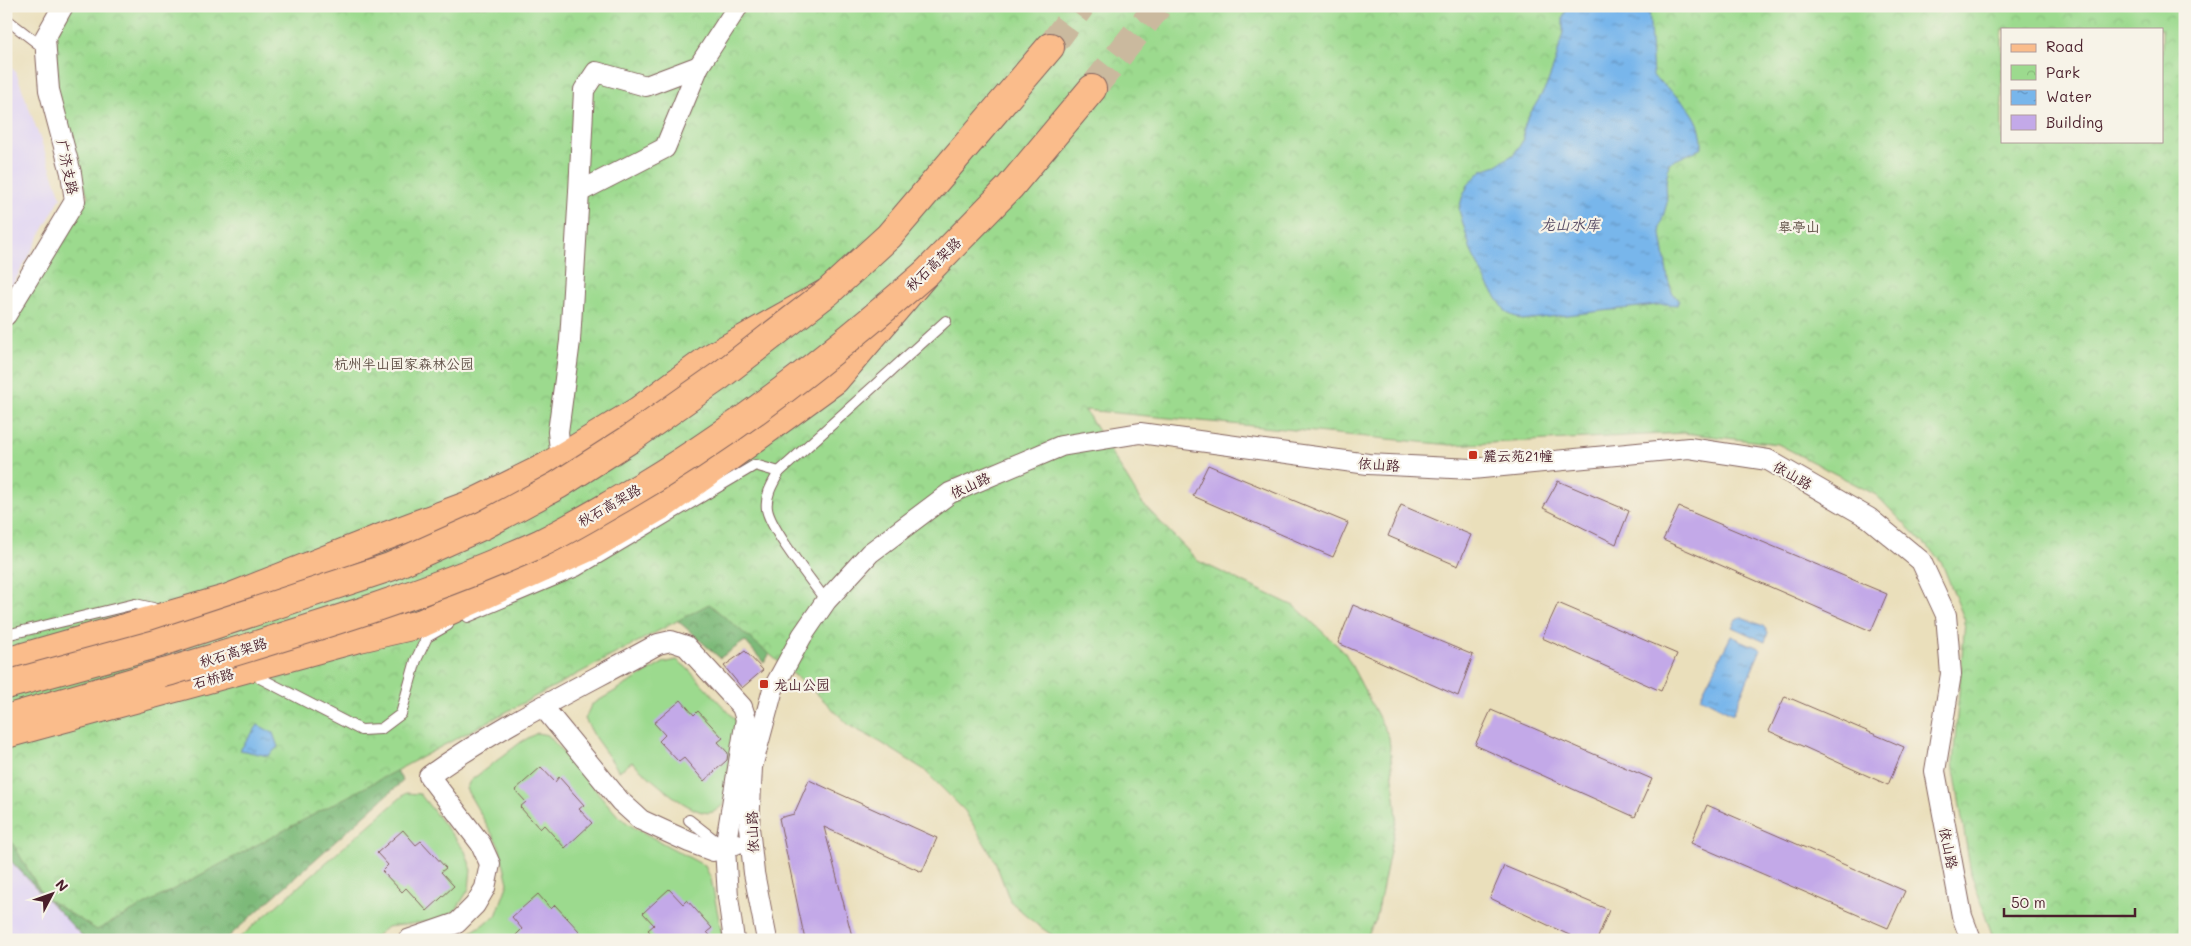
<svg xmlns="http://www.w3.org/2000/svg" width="2191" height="946" font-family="Mali,'LXGW WenKai TC',sans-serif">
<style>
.built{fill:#e0d4f4}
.green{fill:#9cda8e;stroke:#737c5c}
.forest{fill:url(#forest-crowns);stroke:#646c52}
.park{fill:url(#park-crowns);stroke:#737c5c;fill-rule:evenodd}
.water{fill:url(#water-ripples);stroke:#616a8b}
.building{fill:#c3a9e8}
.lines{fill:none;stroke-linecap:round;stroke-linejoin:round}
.trunk-tunnel{stroke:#cab99e;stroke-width:28;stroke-dasharray:28 14;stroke-linecap:butt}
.service-casing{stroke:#82625d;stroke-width:12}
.minor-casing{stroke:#82625d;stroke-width:22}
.primary-casing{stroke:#82625d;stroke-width:30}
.trunk-casing{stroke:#82625d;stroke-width:30}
.service{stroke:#fff;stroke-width:10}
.minor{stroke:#fff;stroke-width:20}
.primary{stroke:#fabc8b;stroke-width:28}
.trunk{stroke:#fabc8b;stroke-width:28}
.trunk-bridge-casing{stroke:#82625d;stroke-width:30;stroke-linecap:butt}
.trunk-bridge{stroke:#fabc8b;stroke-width:28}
.poi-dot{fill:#c8321e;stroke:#f7f3e8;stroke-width:2}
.labels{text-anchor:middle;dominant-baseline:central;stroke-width:4.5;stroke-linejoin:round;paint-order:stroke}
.street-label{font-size:14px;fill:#4a1f2b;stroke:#f7f3e8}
.park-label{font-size:14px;fill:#5e4e44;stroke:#f7f3e8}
.poi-label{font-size:14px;fill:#4a1f2b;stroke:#f7f3e8;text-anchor:start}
.water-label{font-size:15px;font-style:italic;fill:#584c65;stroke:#f7f3e8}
</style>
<defs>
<pattern id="forest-crowns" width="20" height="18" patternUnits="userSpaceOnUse" patternTransform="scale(1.25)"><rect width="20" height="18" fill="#7dba79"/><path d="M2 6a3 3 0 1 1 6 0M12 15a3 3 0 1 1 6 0" fill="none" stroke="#689763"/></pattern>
<pattern id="park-crowns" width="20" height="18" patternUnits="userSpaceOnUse" patternTransform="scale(1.25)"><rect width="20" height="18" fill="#9cda8e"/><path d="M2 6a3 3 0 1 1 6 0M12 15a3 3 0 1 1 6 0" fill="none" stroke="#88bb7b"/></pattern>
<pattern id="water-ripples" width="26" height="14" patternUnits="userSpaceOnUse" patternTransform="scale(1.25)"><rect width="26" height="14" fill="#78b6eb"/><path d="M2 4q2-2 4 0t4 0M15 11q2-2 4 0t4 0" fill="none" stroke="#6493bf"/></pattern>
</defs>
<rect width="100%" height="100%" fill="#f7f3e8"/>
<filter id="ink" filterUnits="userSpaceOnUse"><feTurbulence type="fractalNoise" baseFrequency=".02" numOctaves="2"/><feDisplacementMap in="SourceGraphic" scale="10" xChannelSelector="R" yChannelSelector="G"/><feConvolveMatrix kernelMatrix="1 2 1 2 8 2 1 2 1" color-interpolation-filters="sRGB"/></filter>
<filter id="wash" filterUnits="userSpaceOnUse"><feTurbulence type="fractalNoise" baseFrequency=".0096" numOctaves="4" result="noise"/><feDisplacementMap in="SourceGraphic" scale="20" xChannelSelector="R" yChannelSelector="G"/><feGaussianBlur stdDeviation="1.12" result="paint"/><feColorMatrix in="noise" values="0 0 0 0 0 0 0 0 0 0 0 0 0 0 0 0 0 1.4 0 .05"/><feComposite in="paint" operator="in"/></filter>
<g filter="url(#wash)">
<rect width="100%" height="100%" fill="#eadfbb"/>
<g class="built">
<path d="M6,63L16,72L61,197L6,297Z"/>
<path d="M6,815L129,940H6Z"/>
</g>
<g class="green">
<path d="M677,660L686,667L736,720L723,805C720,807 716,811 713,812C692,819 648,775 632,762L619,771L596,739L585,719L591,705L663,663Z"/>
<path d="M537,733L548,735L619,817L633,827L705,866L711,879L723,940H451L468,934L496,916L508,883L499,846L466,789L470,781L521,742Z"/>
<path d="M406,793L420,794L465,851L471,868L469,889L456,910L440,920L387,927L371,940H237Z"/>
</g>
<g class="forest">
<path d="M717,571L775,645L764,663L745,641L720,658L669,613Z"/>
<path d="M385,754L403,781L225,940H86L6,856V845L23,832Z"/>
</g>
<path class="park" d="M71,6H2185V940H1994L1971,874L1953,763L1965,621L1941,561L1876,495L1778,444L1684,433L1451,445L1085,410L1142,503L1198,561L1296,607L1345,653L1389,737L1397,817L1376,920L1365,940H1059L1036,924L1010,901L995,861L965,811L923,769L880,742L850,726L815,692L709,604L97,930L44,897L6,832V334L27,291L88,196L58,112L56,33ZM2002,29H2162V141H2002Z"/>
<g class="water">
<path d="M1567,6H1649L1653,76C1678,98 1703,111 1702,148L1669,163L1666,182L1667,203L1660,227L1668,279L1672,292L1679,300L1677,305L1666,304L1522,320L1507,313L1488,285L1471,251L1459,210L1462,198L1468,185L1482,170L1497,165L1514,154L1524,139L1523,131L1527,119L1546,87L1556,60L1563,32V17Z"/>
<path d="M1742,617L1763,626L1768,632L1765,642L1732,627L1736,620Z"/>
<path d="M1731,636L1761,649L1733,714L1700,697Z"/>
<path d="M258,725L273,733L278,747L268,756L240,750Z"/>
</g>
<g id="blocks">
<g class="building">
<path d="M1208,465L1348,523L1333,557L1193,496Z"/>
<path d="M1558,481L1629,511L1616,544L1543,508Z"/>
<path d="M1401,505L1471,535L1458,566L1388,536Z"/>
<path d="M1679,507L1887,594L1871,631L1663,540Z"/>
<path d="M1558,603L1677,654L1661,691L1542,638Z"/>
<path d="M1353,605L1473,655L1458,696L1338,643Z"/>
<path d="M745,651L763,670L742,688L724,666Z"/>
<path d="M1785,696L1904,747L1888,785L1769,731Z"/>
<path d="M681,700L694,715L698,711L723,738L718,742L728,753L727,760L704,781L684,758L679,762L659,741L665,735L654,723Z"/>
<path d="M1491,710L1652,779L1635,817L1475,745Z"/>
<path d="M541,767L555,782L559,777L584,805L579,809L592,823L565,848L544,825L540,829L520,807L526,802L515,790Z"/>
<path d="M809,780L937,838L922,872L824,827L853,940H805L779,818L794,814Z"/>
<path d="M1707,805L1905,891L1888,928L1691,843Z"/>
<path d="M403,830L416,845L421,841L446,868L441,872L454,886L427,911L406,888L402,892L382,871L388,865L377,853Z"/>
<path d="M1504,866L1609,910L1597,940H1580L1490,898Z"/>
<path d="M669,889L683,904L687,900L712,928L707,932L714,940H657L648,930L654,925L643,913Z"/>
<path d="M538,894L551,909L555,905L580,932L572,940H511L522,929L512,917Z"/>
</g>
</g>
</g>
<g filter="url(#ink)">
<use href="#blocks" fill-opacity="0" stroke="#82625d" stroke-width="1"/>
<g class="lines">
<g class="trunk-tunnel">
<path d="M1050,47L1081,6"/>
<path d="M1092,89L1158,6"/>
</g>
<defs>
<g id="service">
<path d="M6,19L45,49"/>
<path d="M826,601C812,581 770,529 767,509C765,495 773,483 779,472L946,321"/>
<path d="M468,617L577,571L755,465L779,472"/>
<path d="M6,635L135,604L153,608"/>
<path d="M260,678L361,730L381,729L401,714L416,660L427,637L448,625"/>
<path d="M689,820L725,848"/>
</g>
<g id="minor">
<path d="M579,192L665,148L699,66L738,6"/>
<path d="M6,315L75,201L71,173L49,90L47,65L45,38L63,6"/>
<path d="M561,458L558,432L570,341L579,192L584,90L596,72L646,86L699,66"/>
<path d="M543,707L620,801L641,820L689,842L713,851L736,844"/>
<path d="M408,940L457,923L475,905L485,888L490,864L481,844L429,776C500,725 582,686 658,644L671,641L686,646L742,707L746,719L725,848L728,897L734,940"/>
<path d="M767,940L754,873L749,827L752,767L773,689L802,636L826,601L870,553L950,493L1061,446L1140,433L1368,464L1472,469L1689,448L1768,460L1869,518L1921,561L1946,615L1951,674L1935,771L1962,916L1971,940"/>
</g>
<g id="primary">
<path d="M6,662L226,599L378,539"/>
<path d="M6,734L355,639L420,624"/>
</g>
<g id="trunk">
<path d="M378,539L469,505L546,467L638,411L710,358L828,292L889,236L1050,47"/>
<path d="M420,624L589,547L667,502L835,380L927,272L1010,187L1092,89"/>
<path d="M6,719L161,674"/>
</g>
</defs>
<use href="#service" class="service-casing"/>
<use href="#minor" class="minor-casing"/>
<use href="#primary" class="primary-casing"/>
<use href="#trunk" class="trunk-casing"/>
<use href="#service" class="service"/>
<use href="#minor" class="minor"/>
<use href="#primary" class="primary"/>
<use href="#trunk" class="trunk"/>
<defs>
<g id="trunk-bridge">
<path d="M161,674C289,635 417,599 539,544C568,530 596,513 624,497C733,434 832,355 927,272"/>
<path d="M6,685L156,644L390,567L484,525L558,485L630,439L721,375L828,292"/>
</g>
</defs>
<use href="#trunk-bridge" class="trunk-bridge-casing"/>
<use href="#trunk-bridge" class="trunk-bridge"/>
</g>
</g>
<g class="poi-dot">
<rect x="1468" y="450" width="10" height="10" rx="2.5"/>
<rect x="759" y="679" width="10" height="10" rx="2.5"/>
</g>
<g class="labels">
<g class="street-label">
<text transform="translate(68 167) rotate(78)">广济支路</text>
<text transform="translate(933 264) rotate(-44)">秋石高架路</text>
<text transform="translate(1379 464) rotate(4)">依山路</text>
<text transform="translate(1793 475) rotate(30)">依山路</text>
<text transform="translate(970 485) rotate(-25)">依山路</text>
<text transform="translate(609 505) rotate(-30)">秋石高架路</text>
<text transform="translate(233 652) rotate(-17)">秋石高架路</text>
<text transform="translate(213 678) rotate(-15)">石桥路</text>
<text transform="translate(752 832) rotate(-92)">依山路</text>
<text transform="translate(1949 848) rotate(79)">依山路</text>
</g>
<g class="park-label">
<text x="1799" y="226">皋亭山</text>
<text x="404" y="363">杭州半山国家森林公园</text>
</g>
<g class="poi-label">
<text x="1483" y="455">麓云苑21幢</text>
<text x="774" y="684">龙山公园</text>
</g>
<g class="water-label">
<text x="1570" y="224">龙山水库</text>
</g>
</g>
<rect width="2191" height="946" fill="none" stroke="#f7f3e8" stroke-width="25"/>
<rect x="2001" y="28" width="162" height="115" fill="#f7f3e8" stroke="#b29e9c"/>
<rect x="2011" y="44" width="25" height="8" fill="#fabc8b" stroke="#b29e9c"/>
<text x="2046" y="52" font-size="15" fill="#4a1f2b">Road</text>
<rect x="2011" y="65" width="25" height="15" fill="url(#park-crowns)" stroke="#b29e9c"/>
<text x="2046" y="78" font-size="15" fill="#4a1f2b">Park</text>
<rect x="2011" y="90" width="25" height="15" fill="url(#water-ripples)" stroke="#b29e9c"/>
<text x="2046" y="102" font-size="15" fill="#4a1f2b">Water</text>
<rect x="2011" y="115" width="25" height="15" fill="#c3a9e8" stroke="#b29e9c"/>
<text x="2046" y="128" font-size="15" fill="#4a1f2b">Building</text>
<g transform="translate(52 894) rotate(49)" stroke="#f7f3e8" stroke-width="4" paint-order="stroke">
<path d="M0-4L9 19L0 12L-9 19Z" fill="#4a1f2b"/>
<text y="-8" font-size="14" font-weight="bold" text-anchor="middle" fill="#4a1f2b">N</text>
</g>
<path d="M2004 908v8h131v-8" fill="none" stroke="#4a1f2b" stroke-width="2.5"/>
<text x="2011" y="908" font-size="15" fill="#4a1f2b" stroke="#f7f3e8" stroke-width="4" paint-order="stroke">50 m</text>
</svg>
